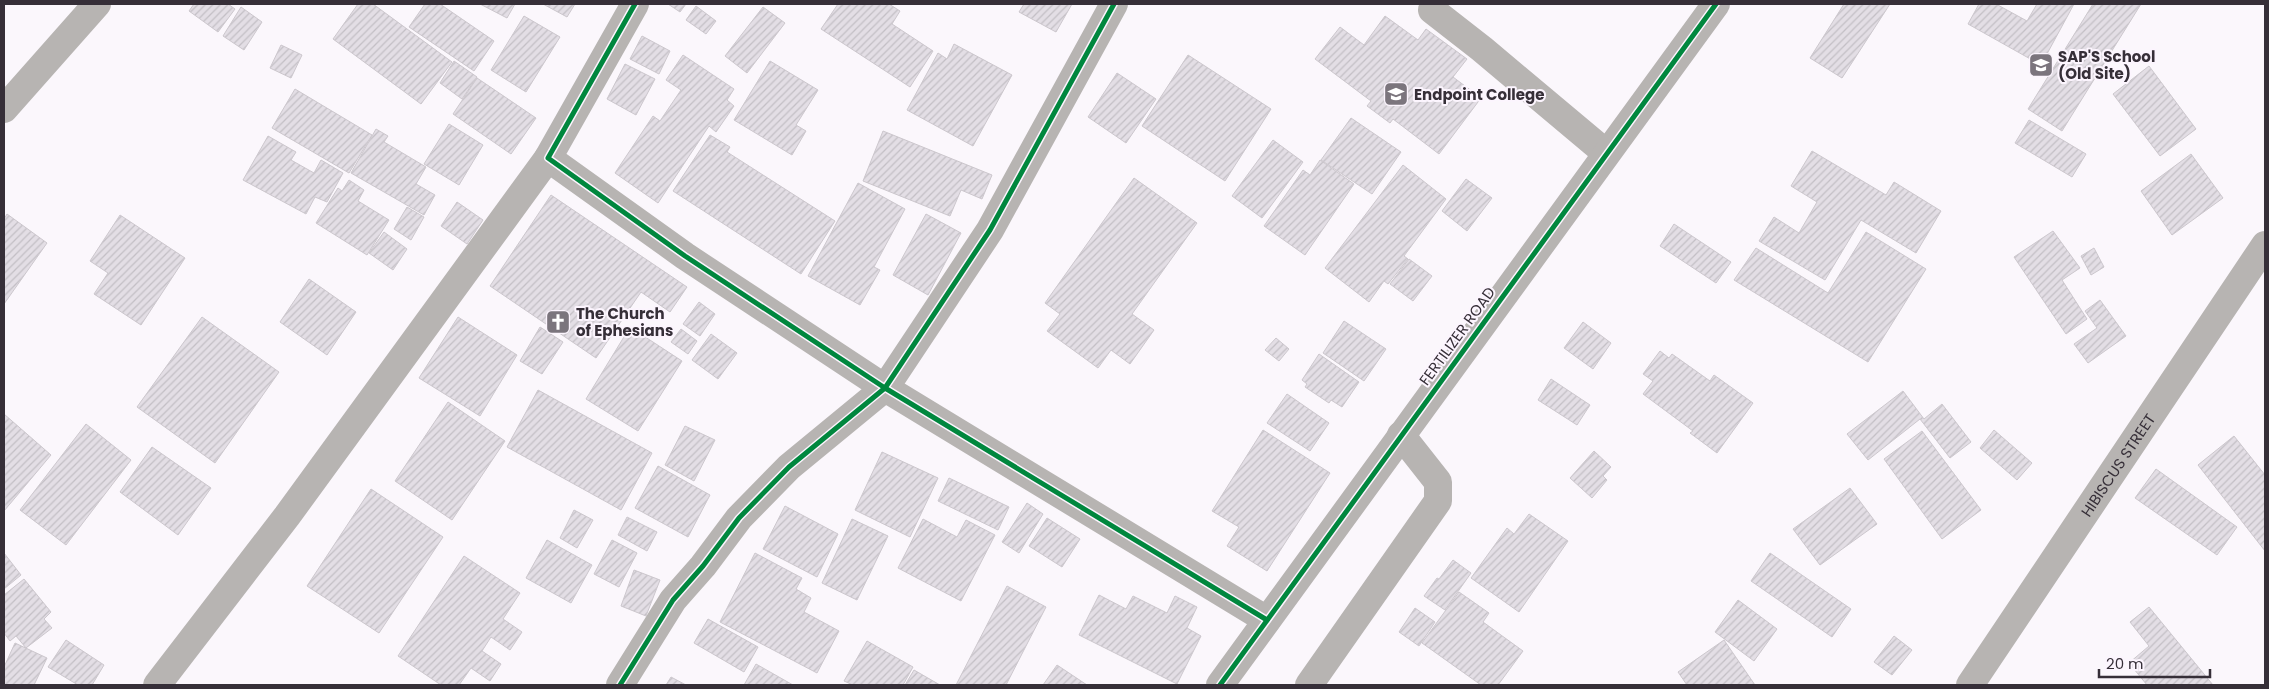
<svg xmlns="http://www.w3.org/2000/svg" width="2269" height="689" font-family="Poppins,sans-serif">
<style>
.building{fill:url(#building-hatch);stroke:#ccc7cd}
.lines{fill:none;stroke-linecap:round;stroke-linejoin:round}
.minor{stroke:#b7b4b2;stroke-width:28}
.cycleway-casing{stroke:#fcf5fe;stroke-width:8}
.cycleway{stroke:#00873e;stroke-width:5}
.labels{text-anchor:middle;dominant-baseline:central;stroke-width:4;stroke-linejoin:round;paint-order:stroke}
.poi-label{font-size:15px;font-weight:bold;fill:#362f38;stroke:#fcf5fe;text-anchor:start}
.street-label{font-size:15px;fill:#362f38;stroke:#fcf5fe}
</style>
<defs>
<pattern id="building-hatch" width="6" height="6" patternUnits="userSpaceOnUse" patternTransform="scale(1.25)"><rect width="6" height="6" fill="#e3dee5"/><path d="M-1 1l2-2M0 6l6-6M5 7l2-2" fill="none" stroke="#c3bfc5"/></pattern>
</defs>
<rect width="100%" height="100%" fill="#fbf7fc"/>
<g class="building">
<path d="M194,4H228L235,9L218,32L189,11Z"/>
<path d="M358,4H373L452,62L421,104L333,39Z"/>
<path d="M425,4H440L494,41L474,71L409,27Z"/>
<path d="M480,4H515L507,18Z"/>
<path d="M543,4H575L567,17Z"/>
<path d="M668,4H686L680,12Z"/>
<path d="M838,4H889L900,11L892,24L933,51L910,87L821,29Z"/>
<path d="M1024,4H1072L1056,32L1019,12Z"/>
<path d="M1844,4H1890L1842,78L1810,58Z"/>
<path d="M1979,4H1996L2027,21L2037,4H2074L2041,65L1968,24Z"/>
<path d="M2093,4H2141L2062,131L2028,109Z"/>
<path d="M696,6L716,21L706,34L686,20Z"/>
<path d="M241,7L262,22L244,50L223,36Z"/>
<path d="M763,7L785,23L747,73L725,56Z"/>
<path d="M524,16L560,37L526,92L491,70Z"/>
<path d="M1385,16L1418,40L1426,29L1467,59L1453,77L1481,98L1439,154L1393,119L1390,123L1367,106L1371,101L1315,59L1340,27L1364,45Z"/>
<path d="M642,36L670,51L659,74L630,59Z"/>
<path d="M954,44L1012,75L973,146L907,110L938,53L947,59Z"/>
<path d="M281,45L302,55L291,78L270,68Z"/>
<path d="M683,55L734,89L727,100L734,106L716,132L709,126L658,203L615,173L653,116L660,121L681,90L666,80Z"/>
<path d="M1188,55L1271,109L1225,181L1142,126Z"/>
<path d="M454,61L477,77L462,99L440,83Z"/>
<path d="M770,61L818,90L796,125L806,131L792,155L734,120Z"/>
<path d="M625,64L655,79L636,115L607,99Z"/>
<path d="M2149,66L2196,129L2160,156L2113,94Z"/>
<path d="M1117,73L1156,99L1126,143L1088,117Z"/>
<path d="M477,78L536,118L511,154L453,114Z"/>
<path d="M295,89L372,135L349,173L272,128Z"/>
<path d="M1351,118L1401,152L1372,194L1321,160Z"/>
<path d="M2029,120L2086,154L2072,177L2015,143Z"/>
<path d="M449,124L483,145L459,185L424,164Z"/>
<path d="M376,129L388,136L384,142L426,167L416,184L435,195L424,215L351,173Z"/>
<path d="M883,131L992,175L982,199L961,190L950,216L863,181Z"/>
<path d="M710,135L730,147L727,152L835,221L801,274L673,191Z"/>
<path d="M268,136L296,152L291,160L314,173L321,160L343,173L327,202L315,197L306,214L243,180Z"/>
<path d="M1273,140L1303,162L1262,218L1232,196Z"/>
<path d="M1812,151L1886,195L1894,182L1941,211L1916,253L1861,220L1825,280L1759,241L1774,217L1799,233L1817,202L1791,186Z"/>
<path d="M2191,154L2223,198L2172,235L2141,191Z"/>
<path d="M1320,160L1354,184L1305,255L1264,226L1303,170L1310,175Z"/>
<path d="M1403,165L1446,199L1404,256L1408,259L1388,284L1384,281L1369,302L1325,268Z"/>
<path d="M1134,178L1197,223L1132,314L1154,330L1130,364L1111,350L1098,368L1047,331L1060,314L1045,303Z"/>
<path d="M1466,179L1492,198L1467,231L1442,211Z"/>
<path d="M349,180L364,190L358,201L389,220L367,255L316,223L338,188L342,191Z"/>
<path d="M858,183L905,209L874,267L880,270L860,305L808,276Z"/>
<path d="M551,195L687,287L670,312L641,292L596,358L490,286Z"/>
<path d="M457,202L483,220L467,244L441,226Z"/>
<path d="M407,207L424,217L411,240L394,229Z"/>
<path d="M7,214L47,243L4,304V219Z"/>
<path d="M926,214L961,233L928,295L893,275Z"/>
<path d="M120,215L185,258L141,325L94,294L108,273L90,261Z"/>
<path d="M1674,224L1731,262L1716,283L1660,246Z"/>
<path d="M2053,231L2080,268L2062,280L2087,319L2066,334L2014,257Z"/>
<path d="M384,232L407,249L393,270L369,253Z"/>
<path d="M1866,232L1926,269L1868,362L1734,280L1756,248L1828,293Z"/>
<path d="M2094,248L2104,267L2091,275L2081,256Z"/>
<path d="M1409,259L1432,276L1413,301L1390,284Z"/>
<path d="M309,279L356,312L327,355L280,322Z"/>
<path d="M2100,300L2126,336L2088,363L2074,344L2097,328L2085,311Z"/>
<path d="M699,302L715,314L700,336L683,324Z"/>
<path d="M202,317L279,372L215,463L137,407Z"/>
<path d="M458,317L517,355L480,416L419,378Z"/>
<path d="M1344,321L1386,349L1364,381L1323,353Z"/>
<path d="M1583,322L1611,343L1593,369L1564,348Z"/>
<path d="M540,327L563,342L542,374L520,361Z"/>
<path d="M630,327L682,361L638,431L586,399Z"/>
<path d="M681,329L697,341L688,354L671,342Z"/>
<path d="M711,334L737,353L718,379L692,360Z"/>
<path d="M1276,338L1289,349L1279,361L1265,350Z"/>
<path d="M1660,351L1669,358L1672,354L1710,381L1714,375L1753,403L1717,453L1690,433L1693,431L1643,394L1653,381L1643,374Z"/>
<path d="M1319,354L1359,382L1342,407L1331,400L1329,403L1305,387L1307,384L1302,380Z"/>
<path d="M1551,379L1590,405L1577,425L1538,400Z"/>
<path d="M538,390L652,453L621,510L507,447Z"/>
<path d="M1903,391L1924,419L1942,404L1971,442L1950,458L1920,419L1868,460L1847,434Z"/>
<path d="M1287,394L1329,423L1310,451L1267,423Z"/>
<path d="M448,402L505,441L452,520L395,481Z"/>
<path d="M4,414L51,455L4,511Z"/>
<path d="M86,424L131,460L66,545L20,510Z"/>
<path d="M685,426L715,440L694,481L665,465Z"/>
<path d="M1263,430L1330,473L1267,571L1227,546L1239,527L1212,511Z"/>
<path d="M1994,430L2032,463L2017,480L1980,448Z"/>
<path d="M1922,431L1981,510L1942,539L1884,459Z"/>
<path d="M2234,436L2265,475V551L2198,465Z"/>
<path d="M152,447L211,488L178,535L120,492Z"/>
<path d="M1594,451L1611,467L1603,476L1607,480L1592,498L1570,478Z"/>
<path d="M882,452L938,478L910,537L855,510Z"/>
<path d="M658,466L710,495L688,537L635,508Z"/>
<path d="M2156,469L2237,527L2217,555L2135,498Z"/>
<path d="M949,478L1009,507L998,530L938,501Z"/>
<path d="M1850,488L1877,524L1820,565L1793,529Z"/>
<path d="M371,489L443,537L379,633L307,586Z"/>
<path d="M1027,503L1043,514L1019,553L1002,542Z"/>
<path d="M785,506L838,534L817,577L763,549Z"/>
<path d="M574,510L593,520L577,548L560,538Z"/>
<path d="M1529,514L1568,541L1519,612L1471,578L1507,528L1514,534Z"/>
<path d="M627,517L657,532L647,551L618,535Z"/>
<path d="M1047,518L1080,539L1062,567L1029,546Z"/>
<path d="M852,519L888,536L857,600L822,583Z"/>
<path d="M923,519L957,537L966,520L995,535L961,601L898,568Z"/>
<path d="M547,540L592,565L571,603L526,578Z"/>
<path d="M612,540L637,553L619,587L594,574Z"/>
<path d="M4,553L21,575L4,589Z"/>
<path d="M755,553L802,578L796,589L811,598L804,612L839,631L817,673L720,622Z"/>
<path d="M1770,553L1851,609L1832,637L1751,581Z"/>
<path d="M464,556L520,593L503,619L522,632L510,650L491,637L482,651L501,664L490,681L471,668L459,685H441L398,656Z"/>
<path d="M1453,560L1471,573L1445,610L1424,596L1437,578L1439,579Z"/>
<path d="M634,570L660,580L646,616L621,606Z"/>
<path d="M24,579L51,612L44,619L52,628L26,648L16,636L10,641L4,633V595Z"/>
<path d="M1007,586L1046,607L1006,685H956Z"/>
<path d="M1459,592L1489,613L1483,622L1523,651L1498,685H1481L1422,643Z"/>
<path d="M1099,595L1126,609L1133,596L1167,613L1175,596L1197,607L1187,628L1201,636L1177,684L1079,635Z"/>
<path d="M1738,600L1777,629L1754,661L1715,632Z"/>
<path d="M2149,607L2213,685H2147L2129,663L2149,646L2130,622Z"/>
<path d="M1415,608L1435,622L1419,646L1399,632Z"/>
<path d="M708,619L758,647L744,672L694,643Z"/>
<path d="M1894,636L1912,650L1892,675L1874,662Z"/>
<path d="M66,640L104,665L92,685H78L48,667Z"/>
<path d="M1724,640L1755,685H1687L1678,672Z"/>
<path d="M867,641L913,667L903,685H853L844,681Z"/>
<path d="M15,643L47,658L34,685H4V667Z"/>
<path d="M756,664L793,685H744Z"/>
<path d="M1057,665L1087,685H1043Z"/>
<path d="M914,670L940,685H905Z"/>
<path d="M671,677L686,685H666Z"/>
</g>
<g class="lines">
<g class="minor">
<path d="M635,4L548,158L685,256L885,388L1267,620"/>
<path d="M1432,10L1482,49L1606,153"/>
<path d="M4,109L97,4"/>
<path d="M157,685L287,516L548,158"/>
<path d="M620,685L673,600L703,566L739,518L789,467L885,388L990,230L1114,4"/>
<path d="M1220,685L1716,4"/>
<path d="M1309,685L1438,501V482L1401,435"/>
<path id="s1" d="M1970,685L2265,245"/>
</g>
<defs>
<g id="cycleway">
<path d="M635,4L548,158L685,256L885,388L1267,620"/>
<path d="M620,685L673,600L703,566L739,518L789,467L885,388L990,230L1114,4"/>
<path d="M1220,685L1716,4"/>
</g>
</defs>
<use href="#cycleway" class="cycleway-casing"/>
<use href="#cycleway" class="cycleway"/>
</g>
<defs>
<symbol id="school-square" viewBox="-11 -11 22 22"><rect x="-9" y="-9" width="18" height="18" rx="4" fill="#7b757d" stroke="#fcf5fe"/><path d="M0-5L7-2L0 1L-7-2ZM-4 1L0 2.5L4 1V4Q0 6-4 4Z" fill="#fff"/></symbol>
<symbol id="church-square" viewBox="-11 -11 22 22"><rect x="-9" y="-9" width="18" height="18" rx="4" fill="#7b757d" stroke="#fcf5fe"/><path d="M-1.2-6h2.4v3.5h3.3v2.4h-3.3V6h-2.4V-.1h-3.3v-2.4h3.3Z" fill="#fff"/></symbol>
</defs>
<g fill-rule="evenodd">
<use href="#school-square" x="2027" y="51" width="28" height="28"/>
<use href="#school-square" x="1382" y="80" width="28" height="28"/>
<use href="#church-square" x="544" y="308" width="28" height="28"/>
</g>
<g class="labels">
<g class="poi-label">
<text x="2058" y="56">SAP'S School<tspan x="2058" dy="17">(Old Site)</tspan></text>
<text x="1414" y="94">Endpoint College</text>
<text x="576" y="313">The Church<tspan x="576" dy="17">of Ephesians</tspan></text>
</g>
<g class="street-label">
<text transform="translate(1457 336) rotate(-54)">FERTILIZER ROAD</text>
<text stroke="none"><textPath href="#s1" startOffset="265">HIBISCUS STREET</textPath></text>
</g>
</g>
<rect width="2269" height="689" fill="none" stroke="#362f38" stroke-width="10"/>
<path d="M2099 669v8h111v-8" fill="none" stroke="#362f38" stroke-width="2.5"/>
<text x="2106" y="669" font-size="15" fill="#362f38" stroke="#fcf5fe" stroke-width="4" paint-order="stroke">20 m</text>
</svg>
